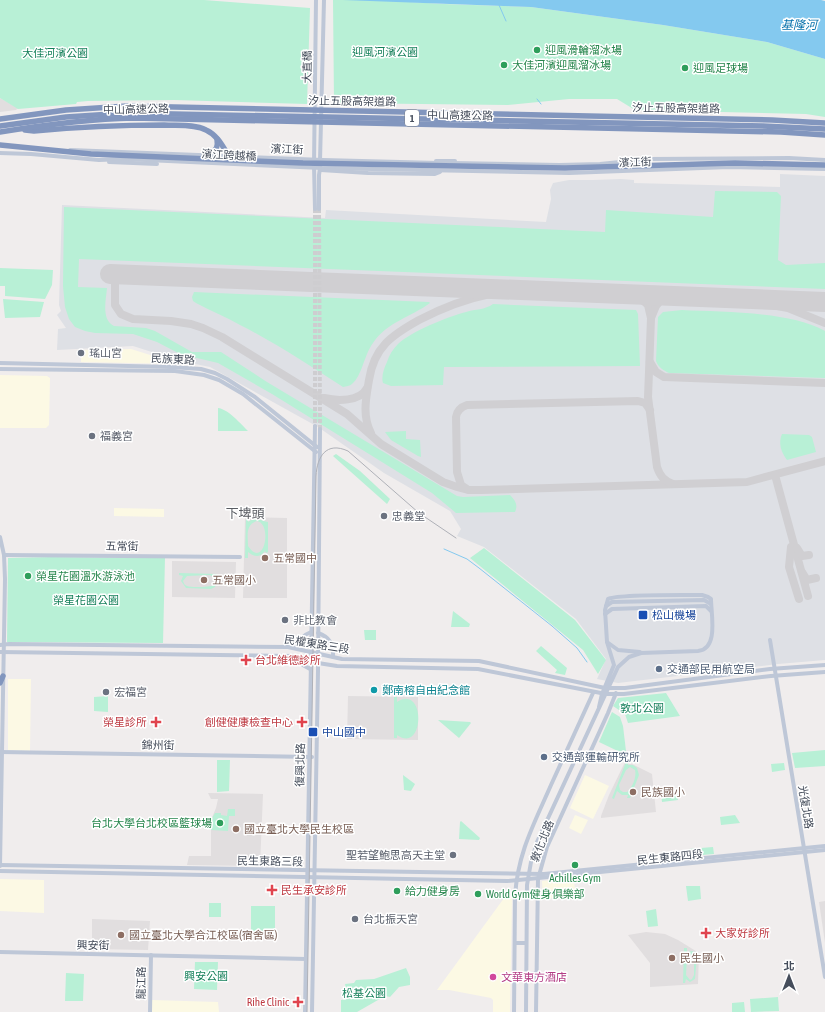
<svg xmlns="http://www.w3.org/2000/svg" width="825" height="1012" font-family="'Asap Condensed','Noto Sans TC',sans-serif">
<style>
.commercial{fill:#fcf9e4}
.education{fill:#e1dedf}
.airport{fill:#dee0e5}
.green{fill:#b8f0d6;fill-rule:evenodd}
.water{fill:#84c9ef}
.lines{fill:none;stroke-linecap:round;stroke-linejoin:round}
.stream{stroke:#84c9ef;stroke-width:1}
.taxiway{stroke:#d0cfd2;stroke-width:8}
.runway{stroke:#d0cfd2;stroke-width:20}
.secondary-tunnel{stroke:#cecdd0;stroke-width:4;stroke-dasharray:4 2;stroke-linecap:butt}
.secondary{stroke:#bec7d7;stroke-width:4}
.highway{stroke:#8296be;stroke-width:5.5}
.rail{stroke:#afb1b8;stroke-width:1}
.leisure-dot{fill:#2e9e5b;stroke:#fff;stroke-width:1.5}
.worship-dot{fill:#6b7280;stroke:#fff;stroke-width:1.5}
.education-dot{fill:#8d6e63;stroke:#fff;stroke-width:1.5}
.transit-dot{fill:#1a4fb4;stroke:#fff;stroke-width:1.5}
.health-dot{fill:#e0444e;stroke:#fff;stroke-width:1.5}
.service-dot{fill:#5c6f8a;stroke:#fff;stroke-width:1.5}
.culture-dot{fill:#0f9aa8;stroke:#fff;stroke-width:1.5}
.hotel-dot{fill:#d1479c;stroke:#fff;stroke-width:1.5}
.labels{text-anchor:middle;dominant-baseline:central;stroke-width:3;stroke-linejoin:round;paint-order:stroke}
.shield{fill:#fff;stroke:#7d828c;stroke-width:1}
.shield-label{font-size:10px;font-weight:bold;fill:#454d5b}
.leisure-label{font-size:11px;fill:#27864d;stroke:#fff;text-anchor:start}
.park-label{font-size:11px;fill:#137f59;stroke:#fff}
.street-label{font-size:11px;fill:#454d5b;stroke:#fff}
.worship-label{font-size:11px;fill:#5b616d;stroke:#fff;text-anchor:start}
.education-label{font-size:11px;fill:#785e54;stroke:#fff;text-anchor:start}
.transit-label{font-size:11px;fill:#164399;stroke:#fff;text-anchor:start}
.health-label{font-size:11px;fill:#be3a42;stroke:#fff;text-anchor:start}
.service-label{font-size:11px;fill:#4e5e75;stroke:#fff;text-anchor:start}
.culture-label{font-size:11px;fill:#0d838f;stroke:#fff;text-anchor:start}
.hotel-label{font-size:11px;fill:#b23c85;stroke:#fff;text-anchor:start}
.water-label{font-size:12px;font-style:italic;fill:#0671ac;stroke:#fff}
.quarter-label{font-size:13px;fill:#595c62;stroke:#fff}
</style>
<rect width="100%" height="100%" fill="#f0eded"/>
<g class="commercial">
<path d="M131,349L179,364L81,362V350Z"/>
<path d="M0,375L47,376L50,378L49,425L46,428H0Z"/>
<path d="M114,508L164,509V517L114,516Z"/>
<path d="M8,679H31L30,751L8,750Z"/>
<path d="M585,775L609,786L593,819L570,808Z"/>
<path d="M575,815L588,820L581,834L569,828Z"/>
<path d="M573,878L575,888L574,896L543,899L542,881Z"/>
<path d="M0,879L44,880V913L0,911Z"/>
<path d="M507,894L512,897L510,1012H493V1000L491,998L449,990H437Z"/>
<path d="M152,1000L218,1002L219,1012H152Z"/>
</g>
<g class="education">
<path d="M0,98L18,108L16,110L0,112Z"/>
<path d="M245,517L287,518V598H243Z"/>
<path d="M172,561L236,562L235,598L172,597Z"/>
<path d="M348,696L418,697V740L347,739Z"/>
<path d="M626,761L652,774L656,812L601,818V816L609,795L625,762Z"/>
<path d="M208,793L263,794L260,866L187,865L189,856H211V820L216,808L218,799H211Z"/>
<path d="M825,901V943L819,902Z"/>
<path d="M92,919L150,921L148,950L92,949Z"/>
<path d="M646,932L665,934L678,940L699,953L698,984L650,987V963L628,935Z"/>
</g>
<path class="airport" d="M780,174L825,176V660L778,664L618,683L597,679L606,659L576,619L484,547L457,536L461,529L450,511L384,473L318,427L210,367L180,361L133,346L57,350L58,329L66,328L57,315L61,311L59,305L62,205L325,218L326,210L546,222L551,199L550,190L553,183L569,180H593L621,179L634,180V183L780,187Z"/>
<g class="green">
<path d="M0,0H204L310,8L307,104L174,100L88,101L77,102L76,104L18,109L0,98Z"/>
<path d="M333,0H375L444,4L531,7L663,25L767,42L825,59V117L806,114L635,110L617,99H569L508,105L334,103Z"/>
<path d="M715,191L777,192L781,196L778,260L786,265L825,263V289L79,259L78,287L107,288C106,300 101,320 114,326L146,328L155,331L192,352H221L267,382L457,496L463,497L510,495C516,501 518,505 515,512L456,513L432,493L272,394L218,363L180,354L157,342L133,334L95,333L85,331L75,327L69,319L65,307L63,286L64,207L605,232L606,210L713,217Z"/>
<path d="M0,268L53,270L52,285L45,299L5,296V286H0Z"/>
<path d="M194,292L429,302L430,303C411,317 387,322 373,343C364,355 362,376 352,384C350,386 346,386 343,387C310,366 276,343 240,325C226,317 211,311 196,303L193,301L192,297Z"/>
<path d="M3,299L44,302L40,317L5,318Z"/>
<path d="M493,304L636,310L638,314L640,366L444,367L443,385L391,386L383,383C381,377 384,368 387,362C389,355 393,349 398,344C412,331 447,317 466,312C475,309 485,310 493,304Z"/>
<path d="M682,310C722,312 790,311 825,331V378L669,373C663,370 659,368 656,361L658,317L663,312Z"/>
<path d="M218,408C228,409 241,424 248,431H218Z"/>
<path d="M406,431V439L420,440L421,457L418,456L391,440L385,432Z"/>
<path d="M782,434L809,435L812,437L816,452L787,460C781,452 778,443 782,434Z"/>
<path d="M336,454L360,471L390,499L387,504L333,456Z"/>
<path d="M246,519H248V522C257,516 260,521 268,522V552L266,553L265,551C260,558 254,557 248,552V558H245ZM257,521C273,524 264,570 248,546C248,536 245,525 257,521Z"/>
<path d="M484,548L575,620L606,660L598,674L583,650L470,558Z"/>
<path d="M51,557L165,558L163,643L7,642L8,558Z"/>
<path d="M179,573L217,574V576H215C218,579 217,583 215,587L211,589L186,588L181,581L183,576L179,575ZM210,575L214,578L215,581L214,585C210,587 192,588 187,586C184,585 184,583 183,581L187,576Z"/>
<path d="M453,611L470,624L469,627H451Z"/>
<path d="M364,630H376V640H365Z"/>
<path d="M541,646L567,668L565,675L555,673L557,670L536,651Z"/>
<path d="M666,693L680,716L628,723L625,714L613,706L618,698Z"/>
<path d="M108,696V712L94,711V697Z"/>
<path d="M394,697H397V702C426,683 425,755 397,735V738H394Z"/>
<path d="M612,712L620,717L623,726L626,751L624,754L599,742Z"/>
<path d="M438,720L470,722L471,723L459,738Z"/>
<path d="M825,750V766L795,768L792,753Z"/>
<path d="M217,760H230L229,791L217,792Z"/>
<path d="M626,762L628,763V765H633L637,768L639,775L630,798H627L628,795H622L617,791L614,799L612,798ZM630,767L635,770C637,777 632,788 627,792H623L620,790L619,785L626,770Z"/>
<path d="M784,763L785,770L772,772L771,764Z"/>
<path d="M403,775L415,784L411,791L404,790Z"/>
<path d="M677,792L678,800L662,802L661,794Z"/>
<path d="M228,809H235V816H229L228,831L211,830V820L215,813H221V815L227,816Z"/>
<path d="M735,815L740,823L721,825L720,817Z"/>
<path d="M461,821L480,838L479,840L459,839L460,822Z"/>
<path d="M713,847L714,854L690,856L689,849Z"/>
<path d="M700,886L701,899L688,901L686,886Z"/>
<rect x="209" y="903" width="12" height="14"/>
<path d="M251,906H275V931H267L262,935L258,934L256,931H251Z"/>
<path d="M656,909L658,926L648,927L646,911Z"/>
<path d="M684,948H687V952L693,951L697,956L695,979L690,982L686,979L685,983H683ZM690,954L694,956V975L692,979L690,980L686,975L687,956Z"/>
<path d="M195,962H218L217,990L194,989Z"/>
<path d="M406,968L410,977V985L399,987L390,997L385,996L357,1012H341V1000L348,999L350,995L346,989L345,984L354,983L356,980L374,979Z"/>
<path d="M66,973L84,974L83,1001H65Z"/>
<path d="M778,997L779,1011L751,1012L750,999Z"/>
<path d="M744,1002L745,1012H732V1003Z"/>
</g>
<path class="water" d="M343,0H821L825,1V59L767,42L663,25L531,7Z"/>
<g class="lines">
<g class="stream">
<path d="M499,5L506,21"/>
<path d="M537,99L541,104"/>
<path d="M444,549L467,559L479,568L552,626L577,648L587,662"/>
</g>
<g class="taxiway">
<path d="M115,274V305L121,314L133,319L171,321L191,324L203,328L222,337L347,414L381,444L443,482L457,487L468,490H481L747,482L825,461"/>
<path d="M650,362L656,372L664,377L825,383"/>
<path d="M324,398C337,401 360,402 367,388"/>
<path d="M371,433C362,416 366,398 369,380C374,347 392,335 419,320C442,308 465,299 490,294C537,286 591,294 639,297L648,305L651,318"/>
<path d="M775,475L808,596"/>
<path d="M673,484C664,481 660,476 657,467L648,397L649,372L651,318L656,306L662,299H740L788,308L825,323"/>
<path d="M467,489L461,485L457,472L456,417C457,410 461,407 467,405L638,401L645,403L650,410"/>
<path d="M791,547L789,567L799,599"/>
<path d="M797,548L802,556L809,555"/>
<path d="M802,572L807,580L816,578"/>
</g>
<path class="runway" d="M110,274L825,302"/>
<g class="secondary-tunnel">
<path d="M315,209V426"/>
<path d="M319,209L320,429"/>
</g>
<g class="secondary">
<path d="M70,150L323,160L439,163"/>
<path d="M0,153L31,154L99,160L124,159L322,168L569,173L729,167L825,169"/>
<path d="M320,161L324,0"/>
<path d="M436,161H455"/>
<path d="M109,162L157,164"/>
<path d="M452,163L559,165L600,164L650,159L789,158L825,160"/>
<path d="M321,170L368,173L435,174L440,172"/>
<path d="M315,209L314,165L316,0"/>
<path d="M319,209V175L320,168"/>
<path d="M0,363L171,367L201,369L215,373L227,379L255,397L317,447"/>
<path d="M0,369L175,371L204,375L219,380L243,394L316,452"/>
<path d="M0,537L4,555L5,579L0,866"/>
<path d="M4,555L240,557"/>
<path d="M606,606L612,602L704,600L711,604"/>
<path d="M605,614L612,609L706,606L711,611"/>
<path d="M318,633C330,637 334,645 333,657"/>
<path d="M770,640L825,977"/>
<path d="M607,642L618,650L640,652"/>
<path d="M0,645L9,644L288,647L342,659L479,661L605,688H625L770,669L825,665"/>
<path d="M296,648C298,640 303,635 311,632"/>
<path d="M0,652L292,656L318,663L337,666L478,669L606,694H624L771,676L825,672"/>
<path d="M297,657L301,664L310,669"/>
<path d="M0,752L312,757"/>
<path d="M0,865L544,874L825,846"/>
<path d="M0,871L507,881L825,850"/>
<path d="M515,943H526"/>
<path d="M0,952L306,959"/>
<path d="M526,974L537,973"/>
<path d="M150,1012L151,955"/>
<path d="M305,1012L315,426"/>
<path d="M312,1012L318,671L320,429"/>
<path d="M514,1012L515,896C518,852 534,824 551,785C565,754 579,723 593,693"/>
<path d="M526,1012L527,885L531,862L537,842L618,667L629,657L641,653L698,651C719,649 711,614 711,599L708,597L702,595C687,595 616,594 608,599L605,610L607,642L614,665L602,694L599,707"/>
<path d="M536,1012L538,879L547,847L608,713L616,693"/>
</g>
<g class="highway">
<path d="M0,119L66,110L127,106L772,120L825,123"/>
<path d="M0,126L66,117L127,113L763,126L825,129"/>
<path d="M25,130L34,131C77,127 120,125 164,125C177,126 194,124 206,130C217,135 222,145 228,155"/>
<path d="M0,132C44,125 88,119 133,118L781,132L825,135"/>
<path d="M0,145L91,154L303,163L565,168L735,163L825,165"/>
<path d="M211,153C217,150 218,146 217,139"/>
<path d="M0,683L3,676"/>
</g>
<path class="rail" d="M307,1012L316,476C317,457 326,441 348,451L419,513L456,538"/>
</g>
<g class="leisure-dot">
<circle cx="537" cy="50" r="4"/>
<circle cx="504" cy="65" r="4"/>
<circle cx="685" cy="68" r="4"/>
<circle cx="28" cy="576" r="4"/>
<circle cx="220" cy="823" r="4"/>
<circle cx="575" cy="865" r="4"/>
<circle cx="397" cy="891" r="4"/>
<circle cx="478" cy="894" r="4"/>
</g>
<g class="worship-dot">
<circle cx="81" cy="353" r="4"/>
<circle cx="92" cy="436" r="4"/>
<circle cx="384" cy="516" r="4"/>
<circle cx="285" cy="620" r="4"/>
<circle cx="106" cy="692" r="4"/>
<circle cx="453" cy="855" r="4"/>
<circle cx="355" cy="919" r="4"/>
</g>
<g class="education-dot">
<circle cx="265" cy="558" r="4"/>
<circle cx="204" cy="580" r="4"/>
<circle cx="633" cy="792" r="4"/>
<circle cx="236" cy="829" r="4"/>
<circle cx="121" cy="935" r="4"/>
<circle cx="672" cy="958" r="4"/>
</g>
<g class="transit-dot">
<rect x="638" y="610" width="10" height="10" rx="2"/>
<rect x="308" y="727" width="10" height="10" rx="2"/>
</g>
<g class="health-dot">
<path d="M244 654h4v4h4v4h-4v4h-4v-4h-4v-4h4z"/>
<path d="M154 716h4v4h4v4h-4v4h-4v-4h-4v-4h4z"/>
<path d="M300 716h4v4h4v4h-4v4h-4v-4h-4v-4h4z"/>
<path d="M270 884h4v4h4v4h-4v4h-4v-4h-4v-4h4z"/>
<path d="M704 927h4v4h4v4h-4v4h-4v-4h-4v-4h4z"/>
<path d="M296 996h4v4h4v4h-4v4h-4v-4h-4v-4h4z"/>
</g>
<g class="service-dot">
<circle cx="659" cy="669" r="4"/>
<circle cx="544" cy="757" r="4"/>
</g>
<circle class="culture-dot" cx="374" cy="690" r="4"/>
<circle class="hotel-dot" cx="493" cy="977" r="4"/>
<g class="labels">
<rect class="shield" x="405" y="110" width="14" height="16" rx="3"/>
<g class="shield-label">
<text x="412" y="118">1</text>
</g>
<g class="leisure-label">
<text x="545" y="50">迎風滑輪溜冰場</text>
<text x="512" y="65">大佳河濱迎風溜冰場</text>
<text x="693" y="68">迎風足球場</text>
<text x="36" y="576">榮星花園溫水游泳池</text>
<text x="212" y="823" text-anchor="end">台北大學台北校區籃球場</text>
<text x="575" y="878" text-anchor="middle">Achilles Gym</text>
<text x="405" y="891">給力健身房</text>
<text x="486" y="894">World Gym健身俱樂部</text>
</g>
<g class="park-label">
<text x="385" y="52">迎風河濱公園</text>
<text x="55" y="53">大佳河濱公園</text>
<text x="86" y="600">榮星花園公園</text>
<text x="642" y="708">敦北公園</text>
<text x="206" y="976">興安公園</text>
<text x="364" y="993">松基公園</text>
</g>
<g class="street-label">
<text transform="translate(307 67) rotate(-89)">大直橋</text>
<text transform="translate(352 101) rotate(1)">汐止五股高架道路</text>
<text transform="translate(676 108) rotate(1)">汐止五股高架道路</text>
<text transform="translate(136 109) rotate(-1)">中山高速公路</text>
<text transform="translate(460 115) rotate(1)">中山高速公路</text>
<text transform="translate(287 149) rotate(2)">濱江街</text>
<text transform="translate(229 155) rotate(3)">濱江跨越橋</text>
<text transform="translate(635 162) rotate(-2)">濱江街</text>
<text transform="translate(173 359) rotate(3)">民族東路</text>
<text transform="translate(122 546) rotate(1)">五常街</text>
<text transform="translate(317 644) rotate(9)">民權東路三段</text>
<text transform="translate(158 745) rotate(1)">錦州街</text>
<text transform="translate(300 765) rotate(-89)">復興北路</text>
<text transform="translate(806 807) rotate(81)">光復北路</text>
<text transform="translate(542 841) rotate(-68)">敦化北路</text>
<text transform="translate(670 857) rotate(-6)">民生東路四段</text>
<text transform="translate(270 861) rotate(1)">民生東路三段</text>
<text transform="translate(93 945) rotate(1)">興安街</text>
<text transform="translate(141 983) rotate(-89)">龍江路</text>
</g>
<g class="worship-label">
<text x="89" y="353">瑤山宮</text>
<text x="100" y="436">福義宮</text>
<text x="392" y="516">忠義堂</text>
<text x="293" y="620">非比教會</text>
<text x="114" y="692">宏福宮</text>
<text x="445" y="855" text-anchor="end">聖若望鮑思高天主堂</text>
<text x="363" y="919">台北振天宮</text>
</g>
<g class="education-label">
<text x="273" y="558">五常國中</text>
<text x="212" y="580">五常國小</text>
<text x="641" y="792">民族國小</text>
<text x="244" y="829">國立臺北大學民生校區</text>
<text x="129" y="935">國立臺北大學合江校區(宿舍區)</text>
<text x="680" y="958">民生國小</text>
</g>
<g class="transit-label">
<text x="652" y="615">松山機場</text>
<text x="322" y="732">中山國中</text>
</g>
<g class="health-label">
<text x="255" y="660">台北維德診所</text>
<text x="147" y="722" text-anchor="end">榮星診所</text>
<text x="293" y="722" text-anchor="end">創健健康檢查中心</text>
<text x="281" y="890">民生承安診所</text>
<text x="715" y="933">大家好診所</text>
<text x="289" y="1002" text-anchor="end">Rihe Clinic</text>
</g>
<g class="service-label">
<text x="667" y="669">交通部民用航空局</text>
<text x="552" y="757">交通部運輸研究所</text>
</g>
<g class="culture-label">
<text x="382" y="690">鄭南榕自由紀念館</text>
</g>
<g class="hotel-label">
<text x="501" y="977">文華東方酒店</text>
</g>
<g class="water-label">
<text x="799" y="25">基隆河</text>
</g>
<g class="quarter-label">
<text x="245" y="513">下埤頭</text>
</g>
</g>
<g transform="translate(789 976)" stroke="#ffffff" stroke-width="3" paint-order="stroke">
<path d="M0-3L7 15L0 10L-7 15Z" fill="#454d5b"/>
<text y="-6" font-size="11" font-weight="bold" text-anchor="middle" fill="#454d5b">北</text>
</g>
</svg>
